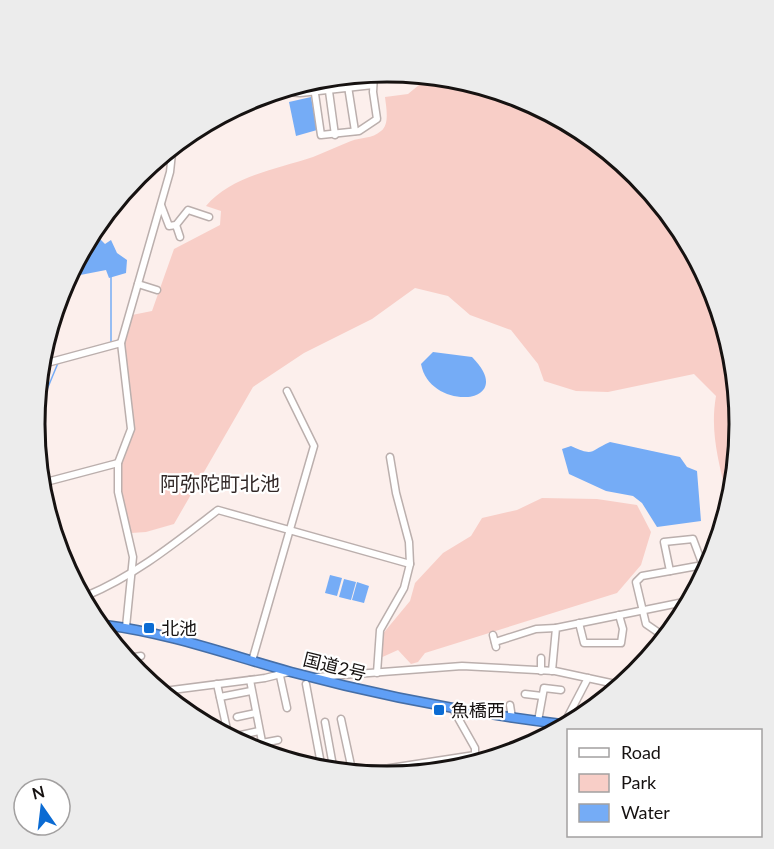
<svg xmlns="http://www.w3.org/2000/svg" width="774" height="849" font-family="Lato,'Noto Sans JP',sans-serif">
<style>
.green{fill:#f8cec7}
.water{fill:#75acf6}
.lines{fill:none;stroke-linecap:round;stroke-linejoin:round}
.stream{stroke:#75acf6;stroke-width:1.5}
.minor-casing{stroke:#bbafad;stroke-width:9}
.highway-casing{stroke:#456ea6;stroke-width:11}
.minor{stroke:#fff;stroke-width:6}
.highway{stroke:#5f9ff6;stroke-width:8}
.rail{stroke:#3c3735;stroke-width:1.5}
.poi-dot{fill:#0b6bd3;stroke:#fff;stroke-width:2}
.labels{text-anchor:middle;dominant-baseline:central;stroke-width:4.5;stroke-linejoin:round;paint-order:stroke}
.poi-label{font-size:18px;fill:#161211;stroke:#fff;text-anchor:start}
.street-label{font-size:18px;fill:#161211;stroke:#fff}
.neighbourhood-label{font-size:20px;fill:#332928;stroke:#fff}
.rim{fill:none;stroke:#161211;stroke-width:3}
</style>
<rect width="100%" height="100%" fill="#fcefec"/>
<g class="green">
<path d="M425,80L522,99L636,175L713,290L739,425L726,493C718,459 710,430 716,396L694,374L608,392L576,391L544,381L538,364L511,330L470,315L448,296L415,288L372,319L304,353L253,387L174,524L146,532L131,533L120,494V464L134,430L124,342L132,315L152,311L174,249L220,225L221,211L206,206C231,176 277,169 313,157C326,152 338,146 351,141C361,137 372,139 381,131C390,124 386,107 385,97L408,94Z"/>
<path d="M542,498L597,499L637,505L651,532L641,565L617,593L425,653L418,662L411,664L398,650L378,659L381,636L410,601L415,583L443,553L471,536L482,518L517,510Z"/>
</g>
<g class="water">
<path d="M311,97L317,130L296,136L289,102Z"/>
<path d="M97,236L105,244L111,240L117,253L127,260L126,273L109,278L106,270L70,277Z"/>
<path d="M433,352L472,357C520,405 430,413 421,364Z"/>
<path d="M610,442L680,457L687,467L697,471L701,521L657,527L642,503L633,496L606,491L569,474L562,449L571,446C595,457 589,451 610,442Z"/>
<path d="M330,575L342,578L337,596L325,593Z"/>
<path d="M344,579L356,582L351,600L339,597Z"/>
<path d="M357,582L369,586L364,603L352,600Z"/>
</g>
<g class="lines">
<g class="stream">
<path d="M111,275V342"/>
<path d="M36,416L58,363L107,349"/>
</g>
<defs>
<g id="minor">
<path d="M347,80L355,131"/>
<path d="M328,84L335,135"/>
<path d="M314,87L321,135L359,131L377,119L373,92L374,75"/>
<path d="M288,92L300,93L373,85"/>
<path d="M161,205L169,226L176,225L188,210L209,217"/>
<path d="M176,225L180,237"/>
<path d="M138,284L157,290"/>
<path d="M47,363L121,343"/>
<path d="M46,482L118,463"/>
<path d="M670,571L703,565"/>
<path d="M86,596C136,575 175,543 218,510L410,564"/>
<path d="M579,623L584,643H621L623,629L619,615"/>
<path d="M126,627L133,557L118,492V463L131,429L121,343L170,172L172,153"/>
<path d="M493,635L496,647"/>
<path d="M662,635L646,624L636,582L642,576L670,571L664,542L693,539L705,571"/>
<path d="M495,642L536,629L556,628"/>
<path d="M127,658L141,656"/>
<path d="M252,661L314,446L287,391"/>
<path d="M541,671V658"/>
<path d="M552,671L556,628L684,602"/>
<path d="M377,673L380,630L404,588L410,564L409,542L396,493L390,457"/>
<path d="M143,676L144,678"/>
<path d="M280,676L287,708"/>
<path d="M316,677L462,666L555,671L620,685"/>
<path d="M631,677L632,671"/>
<path d="M250,680L264,752"/>
<path d="M217,684L228,734"/>
<path d="M306,684L321,764"/>
<path d="M164,691L265,678L289,672"/>
<path d="M525,694L542,696"/>
<path d="M220,697L251,691"/>
<path d="M510,705L512,718"/>
<path d="M237,717L256,713"/>
<path d="M341,719L352,770"/>
<path d="M538,721L544,688L561,690"/>
<path d="M325,722L333,766"/>
<path d="M565,722L588,678"/>
<path d="M232,737L259,731"/>
<path d="M262,743L278,740"/>
<path d="M364,772L475,755V748L453,709"/>
</g>
<path id="highway" d="M105,625C169,633 229,655 291,672C380,696 470,713 561,724"/>
</defs>
<use href="#minor" class="minor-casing"/>
<use href="#highway" class="highway-casing"/>
<use href="#minor" class="minor"/>
<use href="#highway" class="highway"/>
<path class="rail" d="M375,775L475,759"/>
</g>
<g class="poi-dot">
<rect x="143" y="622" width="12" height="12" rx="3"/>
<rect x="433" y="704" width="12" height="12" rx="3"/>
</g>
<g class="labels">
<g class="poi-label">
<text x="161" y="628">北池</text>
<text x="451" y="710">魚橋西</text>
</g>
<g class="street-label">
<text transform="translate(335 666) rotate(14)">国道2号</text>
</g>
<g class="neighbourhood-label">
<text x="220" y="483">阿弥陀町北池</text>
</g>
</g>
<path d="M0 0H774V849H0ZM45 424a342 342 0 1 1 684 0a342 342 0 1 1-684 0Z" fill="#ececec" fill-rule="evenodd"/>
<path class="rim" d="M45 424a342 342 0 1 1 684 0a342 342 0 1 1-684 0Z"/>
<rect x="567" y="729" width="195" height="108" fill="#ffffff" stroke="#a2a0a0" stroke-width="1.5"/>
<rect x="579" y="748" width="30" height="9" fill="#ffffff" stroke="#a2a0a0" stroke-width="1.5"/>
<text x="621" y="759" font-size="18" fill="#161211">Road</text>
<rect x="579" y="774" width="30" height="18" fill="#f8cec7" stroke="#a2a0a0" stroke-width="1.5"/>
<text x="621" y="789" font-size="18" fill="#161211">Park</text>
<rect x="579" y="804" width="30" height="18" fill="#75acf6" stroke="#a2a0a0" stroke-width="1.5"/>
<text x="621" y="819" font-size="18" fill="#161211">Water</text>
<g transform="translate(42 807) rotate(346)"><circle r="28" fill="#ffffff" stroke="#a2a0a0" stroke-width="1.5"/>
<path d="M0-4.5L10 22L0 15L-10 22Z" fill="#0b6bd3"/>
<text y="-9" font-size="16" font-weight="bold" text-anchor="middle" fill="#161211">N</text>
</g>
</svg>
